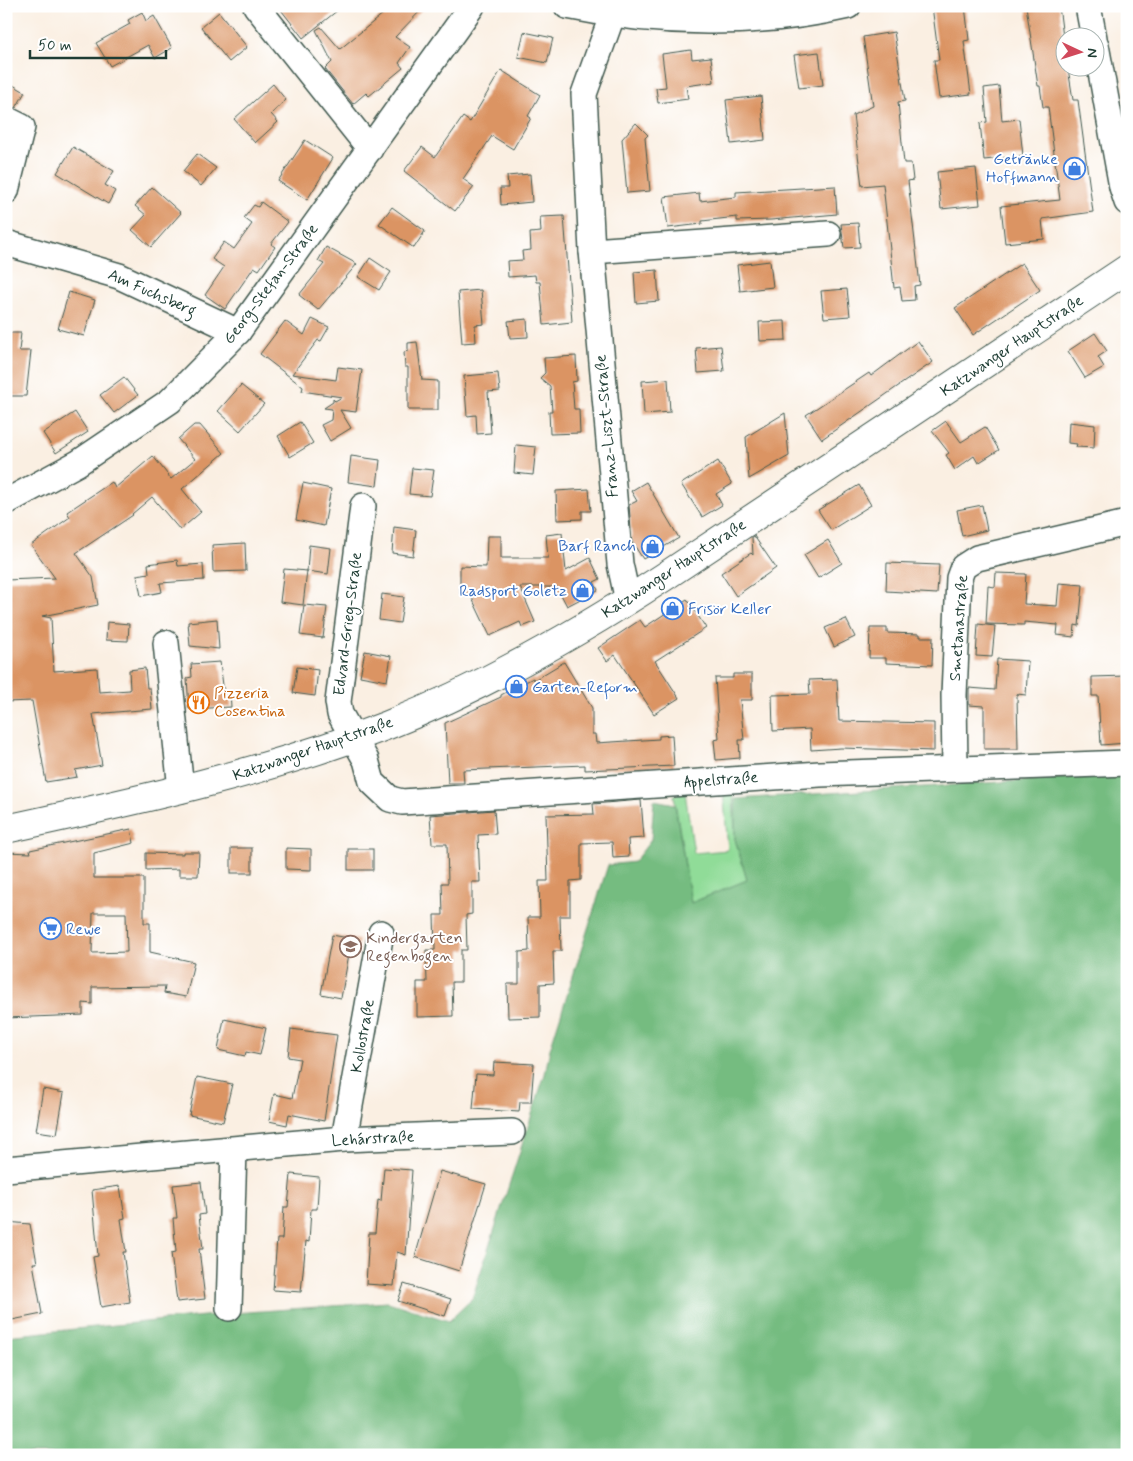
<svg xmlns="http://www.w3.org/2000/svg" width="1133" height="1461" font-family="Mynerve,sans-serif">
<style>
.green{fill:#90dc98;stroke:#588c66}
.forest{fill:#74bc80;stroke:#4a7c5a}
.building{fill:#db9464;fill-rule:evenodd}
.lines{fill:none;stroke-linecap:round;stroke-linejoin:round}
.minor-casing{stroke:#40584e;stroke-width:28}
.major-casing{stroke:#40584e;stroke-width:30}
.minor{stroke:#fff;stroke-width:25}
.major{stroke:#fff;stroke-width:28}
.labels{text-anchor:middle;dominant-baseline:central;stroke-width:4;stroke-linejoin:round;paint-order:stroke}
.shop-label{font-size:16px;fill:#366cbe;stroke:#fff;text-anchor:end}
.street-label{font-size:16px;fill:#1f3d34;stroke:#fff}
.food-label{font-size:16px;fill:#c56008;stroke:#fff;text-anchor:start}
.education-label{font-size:16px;fill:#785e54;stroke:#fff;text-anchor:start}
</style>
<rect width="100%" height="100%" fill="#fff"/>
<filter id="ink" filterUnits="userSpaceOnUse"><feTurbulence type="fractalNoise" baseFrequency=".02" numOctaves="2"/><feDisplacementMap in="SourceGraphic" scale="10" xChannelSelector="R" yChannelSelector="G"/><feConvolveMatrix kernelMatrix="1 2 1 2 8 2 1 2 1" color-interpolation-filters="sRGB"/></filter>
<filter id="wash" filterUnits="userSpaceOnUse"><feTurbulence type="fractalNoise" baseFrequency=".0096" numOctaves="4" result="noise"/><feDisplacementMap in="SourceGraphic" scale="20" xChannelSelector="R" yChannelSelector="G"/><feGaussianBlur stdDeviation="1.12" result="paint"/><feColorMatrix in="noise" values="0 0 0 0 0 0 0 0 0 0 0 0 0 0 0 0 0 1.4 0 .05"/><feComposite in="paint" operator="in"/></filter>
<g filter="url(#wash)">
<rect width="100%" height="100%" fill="#faefe2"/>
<path class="green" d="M733,788L735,839L747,880L691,903L674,795L685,792L694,853L728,850L723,789Z"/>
<path class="forest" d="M1127,774V1455H6V1336L234,1313L388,1302L449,1321L472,1299L545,1074L550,1049L608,865L634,862L651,840L654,800L675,804L691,903L747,880L735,839V799Z"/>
<g id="blocks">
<g class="building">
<path d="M278,6H343L303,38Z"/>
<path d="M377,6H425L395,37L410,47L399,63L403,68L369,96L366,93L353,104L325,69L332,62L316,30L321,27L340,49L384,13Z"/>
<path d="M932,6H965L969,40L964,41L971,94L939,98L934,60H939Z"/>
<path d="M1026,6H1059L1064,45H1066V68H1068L1073,100H1078L1093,212L1042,219L1044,239L1005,243L1001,206L1060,200L1048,107H1043L1040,86H1038Z"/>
<path d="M142,12L146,21L154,16L172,48L155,58L148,45L110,66L96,43L130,24L128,20Z"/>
<path d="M219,12L247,47L229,62L201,27Z"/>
<path d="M524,32L553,38L547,63L518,57Z"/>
<path d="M894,32L905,101L898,102L904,163H911L913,180L908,181L920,285L914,286L915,300L902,301L900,287L894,288L883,184L862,186L853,115L873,106L863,37Z"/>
<path d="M691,50L692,59L711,57L714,82L686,86L688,99L658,103L656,88L666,87L662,54Z"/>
<path d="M819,52L823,85L799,88L794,55Z"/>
<path d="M501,70L540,95L528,116L531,118L513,149L492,136L463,179L474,187L455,211L404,171L422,147L435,157L463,117L470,122Z"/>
<path d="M6,81L25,92L16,108L6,105Z"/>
<path d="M273,84L286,100L271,114L278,122L255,143L234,119Z"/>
<path d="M999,86L1002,121L1019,119L1023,156L984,160L980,123L987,122L984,88Z"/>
<path d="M761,96L765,140L731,144L726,100Z"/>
<path d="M636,123L648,135L645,138L650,191L627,193L622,139Z"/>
<path d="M305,140L333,158L307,200L278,181Z"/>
<path d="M73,147L114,171L105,185L115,191L108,204L57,173Z"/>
<path d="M197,154L216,168L201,186L183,171Z"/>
<path d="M976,168L980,205L941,209L937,172Z"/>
<path d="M530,174L532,202L501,205L500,188H508L507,176Z"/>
<path d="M835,186L837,214L771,220L737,221V217L702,221V224L668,228L664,197L699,193L700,201L736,197V192Z"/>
<path d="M152,187L181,213L151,247L132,230L146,215L135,206Z"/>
<path d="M261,202L288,222L271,244L275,247L259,270L254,267L225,309L205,295L224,267L212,259L224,242L234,249L252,224L244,218L254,205L258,207Z"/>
<path d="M392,207L425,231L414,248L379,224Z"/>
<path d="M564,216L572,322L544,325L540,282H536L535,275L508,277L507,261L523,260L522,251L531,250L530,233L541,232L540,217Z"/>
<path d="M858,223L860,247L844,248L841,224Z"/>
<path d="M326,247L357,264L318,310L299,295L324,264L318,261Z"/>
<path d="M370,258L391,272L379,290L358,277Z"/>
<path d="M770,261L773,287L740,291L737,265Z"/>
<path d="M1022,263L1040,290L973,335L955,308Z"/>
<path d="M657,270L659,301L636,303L634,272Z"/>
<path d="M847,289L850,316L824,318L821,291Z"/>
<path d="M481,290L484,324L475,325L476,342L462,343L458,292Z"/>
<path d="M69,292L95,300L84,336L58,329Z"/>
<path d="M312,319L329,327L321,341L318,340L292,374L336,380L338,367L362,370L356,412L340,410L351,428L330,441L321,425L331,420L332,409L324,408L333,402V399L335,401L342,397L302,391L303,387L260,354L285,321L304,335Z"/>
<path d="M527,319L528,337L510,338L508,321Z"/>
<path d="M785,321L786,340L760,341L759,322Z"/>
<path d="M6,333H21L19,351H31L26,396H10L11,377H6Z"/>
<path d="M1095,333L1107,351L1098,357L1104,367L1085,378L1068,351Z"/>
<path d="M918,341L933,362L822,439L806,415L869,373L871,376Z"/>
<path d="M417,342L422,380L438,381V410H408V367H405L404,352L408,351V343Z"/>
<path d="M721,346L724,371L698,373L696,348Z"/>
<path d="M576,356L577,381L572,382L574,409H579L580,433L550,434L549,411H552L550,386L540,378L545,373L544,358Z"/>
<path d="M498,373L500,391L488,392L491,433L477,434L476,415L467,416L464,376Z"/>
<path d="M124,377L138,395L114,413L100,395Z"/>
<path d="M668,379L670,412L644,414L642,381Z"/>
<path d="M241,385L264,404L240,431L218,411Z"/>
<path d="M75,412L88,432L56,453L43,433Z"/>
<path d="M785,413L789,456L749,479L746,437Z"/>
<path d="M946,421L961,442L985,427L999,450L978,463L974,456L955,470L946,455L949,453L932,431Z"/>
<path d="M300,422L313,443L290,457L278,436Z"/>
<path d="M1069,422L1095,425L1094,448L1076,447L1077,444L1068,443Z"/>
<path d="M194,425H200L224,453L182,489L201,512L180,530L152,497L132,514L133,515L76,553L93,577L98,605L42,616L51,618L54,671L97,668L99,692L130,690L129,670L145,668L147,688H150L152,709L93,714L102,765L75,770L77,777L46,782L32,701L6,702V580L55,578L31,545L70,517L67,512L112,482L115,488L153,456L171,479L195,459L178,439Z"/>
<path d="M516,445L536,447L533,475L514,473Z"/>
<path d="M351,456L380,460L377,486L348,482Z"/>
<path d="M718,461L732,484L716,494L722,505L702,517L681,484Z"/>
<path d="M412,468L434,470L430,496L409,494Z"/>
<path d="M646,482L679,538L643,559L632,542L629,505L637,501L631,491Z"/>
<path d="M303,483L331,489L324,526L296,520Z"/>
<path d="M859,485L871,505L831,530L818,510Z"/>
<path d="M589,489L591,511H582V519L557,520L556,491Z"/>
<path d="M982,505L987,530L962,536L957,510Z"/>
<path d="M394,527L416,530L413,556L392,553Z"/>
<path d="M562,533L566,571L590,558L600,579L594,582L598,590L567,606L557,587H520L535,622L522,627L520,622L490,636L470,594H460V566L486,567L487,536H501V558H548L546,535Z"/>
<path d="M754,536L776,568L736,596L721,573L751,553L753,555L752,537Z"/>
<path d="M828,540L842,563L818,578L804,555Z"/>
<path d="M245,543L246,571L213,572L212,545Z"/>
<path d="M309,545L331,548L328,574L307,571Z"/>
<path d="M177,560L178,566L203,564L204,580L160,583L162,592L141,596L137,575L149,573L148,564Z"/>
<path d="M887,563L939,565L937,594L886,591Z"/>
<path d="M284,569L307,571L303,605L280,602Z"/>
<path d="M996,573L1026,574L1024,604L1057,606L1059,583L1083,585L1079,626L1075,625L1074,637L1057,635L1058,625L1024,622V625L986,624L988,586L995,587Z"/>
<path d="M382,594L404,597L400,623L379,620Z"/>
<path d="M687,599L706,628L655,661L679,698L654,714L615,655L607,661L598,648L640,620L645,627Z"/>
<path d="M304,605L327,607L323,638L300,635Z"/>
<path d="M217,619L219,649L190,646L188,622Z"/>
<path d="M846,619L855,637L834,647L825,628Z"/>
<path d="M107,622L129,624L128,641L106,640Z"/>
<path d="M978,624L995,626L992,657L976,656Z"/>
<path d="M870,628H887V633L920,634V637H933L932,665L886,663V658H869Z"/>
<path d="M365,651L391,656L387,681L360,676Z"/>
<path d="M997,659L1028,661L1026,695L1017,694L1018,749H984V706L969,705V688L995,690Z"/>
<path d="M220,662L224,693L230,692L231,707L189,709L187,678L192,677L191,664Z"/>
<path d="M564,662L592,708V734H595L596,743L659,739V736L672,735L674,766L585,770V765L463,770L464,783H448L445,723L501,697V695L533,678L534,680Z"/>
<path d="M297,667L318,670L315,696L293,693Z"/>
<path d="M733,674H752V700H740L744,740H739L740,758L716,760L714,740L719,739L715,678H733Z"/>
<path d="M1127,676V743L1101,745L1098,696H1092V677Z"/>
<path d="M837,679L839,721L934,723V751L841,748L811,750L810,729L773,731L772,695L810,694L809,680Z"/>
<path d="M641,800L644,838L628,839L629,857L613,858L612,842L581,843V880L570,881V916H560L561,951H553L554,983L540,984V1017L508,1018L507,984H519V952L529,951L528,917H540L539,881H548L546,815L594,814L593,804Z"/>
<path d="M494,810L496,834L478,835L480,882H472V914L466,915L467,950H461V982H452L453,1016L417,1017V982H427L426,950H435L434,915H443L442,883H448L447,844H432L430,815Z"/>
<path d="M131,829L134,843L94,853V878H144V923H150V952L194,962L186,997L164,993L165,986L92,987V1004L83,1003V1015L6,1018V852L31,853L30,850ZM93,913H126L127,952L92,953Z"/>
<rect x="231" y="848" width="21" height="25"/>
<path d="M286,848L311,849V870L286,869Z"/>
<rect x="348" y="849" width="25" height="21"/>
<path d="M183,852H199L198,876H179V869L146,870V853L183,854Z"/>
<path d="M332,935L359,940L356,956L349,954L341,998L321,994Z"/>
<path d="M224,1019L266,1028L260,1055L246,1052L245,1056L218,1050Z"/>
<path d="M291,1029L337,1035L324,1121L289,1114L287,1125L269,1121L274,1094L292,1098L300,1059L288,1057Z"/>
<path d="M494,1062L534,1064L531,1102H520L519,1112L473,1109L476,1074L493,1075Z"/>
<path d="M197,1077L232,1084L223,1122L189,1115Z"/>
<path d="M43,1089L64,1093L57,1134L36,1131Z"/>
<path d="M384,1168L412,1170L406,1255L397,1252L394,1286L366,1284L369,1233H375L378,1200L381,1201Z"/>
<path d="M440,1171L486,1184L459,1271L415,1257Z"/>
<path d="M291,1174L319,1177L317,1209H311L309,1242L306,1241L301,1292L273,1290L277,1239H282L284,1207H288Z"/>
<path d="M201,1182L205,1214L199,1215L203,1249H199L205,1299L177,1302L171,1253L176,1252L173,1218H177L173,1185Z"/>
<path d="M120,1186L125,1218L121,1219L126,1252H123L130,1302L101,1307L93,1257L98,1256L92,1190Z"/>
<path d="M6,1222L30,1224L37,1263H33L42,1314L12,1320L6,1288Z"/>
<path d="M404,1284L451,1299L445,1316L398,1301Z"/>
</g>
</g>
</g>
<g filter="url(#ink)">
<use href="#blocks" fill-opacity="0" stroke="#40584e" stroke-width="1"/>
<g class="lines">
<defs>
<g id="minor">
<path d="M256,6L370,149"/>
<path d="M567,6C657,25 757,27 848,6"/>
<path d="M1088,6L1094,38"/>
<path d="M612,16L584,94L592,251L620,564L628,601"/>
<path d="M1096,45L1122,187L1127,202"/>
<path d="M6,119L22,127L6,191"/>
<path d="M6,243L119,276L238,332"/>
<path d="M592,251L828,234"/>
<path d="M6,502L78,463L170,401L238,332L472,6"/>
<path d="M363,506L338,702L340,714L366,760L372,782L390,799L402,802L820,774L1127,763"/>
<path d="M166,643L181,790"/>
<path d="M955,769L954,695L959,578L963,567L977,558L1127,523"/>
<path d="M344,1139L381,933"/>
<path d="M6,1169L344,1139L512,1132"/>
<path d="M229,1308L234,1150"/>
</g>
<path id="major" d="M6,829C135,801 265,773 388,725C486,686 577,634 664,577L1127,269"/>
</defs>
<use href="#minor" class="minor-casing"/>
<use href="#major" class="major-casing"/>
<use href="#minor" class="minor"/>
<use href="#major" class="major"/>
</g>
</g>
<defs>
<symbol id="shop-ring" viewBox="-11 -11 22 22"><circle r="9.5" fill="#fff" stroke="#3f7fe0" stroke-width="1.5"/><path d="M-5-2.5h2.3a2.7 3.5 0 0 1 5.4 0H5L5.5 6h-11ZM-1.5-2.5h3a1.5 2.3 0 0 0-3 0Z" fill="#3f7fe0"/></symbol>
<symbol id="restaurant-ring" viewBox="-11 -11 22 22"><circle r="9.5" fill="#fff" stroke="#e8710a" stroke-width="1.5"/><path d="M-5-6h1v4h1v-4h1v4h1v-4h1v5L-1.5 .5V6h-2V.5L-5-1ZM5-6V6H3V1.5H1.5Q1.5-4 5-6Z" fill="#e8710a"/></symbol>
<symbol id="supermarket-ring" viewBox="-11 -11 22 22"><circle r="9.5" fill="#fff" stroke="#3f7fe0" stroke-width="1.5"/><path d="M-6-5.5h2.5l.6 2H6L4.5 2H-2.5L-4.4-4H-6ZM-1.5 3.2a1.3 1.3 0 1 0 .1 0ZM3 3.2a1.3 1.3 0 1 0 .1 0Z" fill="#3f7fe0"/></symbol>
<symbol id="school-ring" viewBox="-11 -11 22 22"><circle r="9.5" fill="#fff" stroke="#8d6e63" stroke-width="1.5"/><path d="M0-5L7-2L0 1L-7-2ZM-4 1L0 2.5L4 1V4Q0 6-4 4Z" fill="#8d6e63"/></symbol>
</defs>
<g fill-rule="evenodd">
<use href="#shop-ring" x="1062" y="156" width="25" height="25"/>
<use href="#shop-ring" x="640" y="534" width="25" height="25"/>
<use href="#shop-ring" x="570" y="578" width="25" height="25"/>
<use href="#shop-ring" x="660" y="596" width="25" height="25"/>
<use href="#shop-ring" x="504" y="674" width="25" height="25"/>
<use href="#restaurant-ring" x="186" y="690" width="25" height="25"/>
<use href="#supermarket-ring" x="38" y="916" width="25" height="25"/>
<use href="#school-ring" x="338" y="934" width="25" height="25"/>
</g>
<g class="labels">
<g class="shop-label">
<text x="1058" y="159">Getränke<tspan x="1058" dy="18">Hoffmann</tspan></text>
<text x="636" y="546">Barf Ranch</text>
<text x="567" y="591">Radsport Goletz</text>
<text x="688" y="609" text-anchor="start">Frisör Keller</text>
<text x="532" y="687" text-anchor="start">Garten-Reform</text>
<text x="66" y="929" text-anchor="start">Rewe</text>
</g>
<g class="street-label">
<text transform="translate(271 284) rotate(-53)">Georg-Stefan-Straße</text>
<text transform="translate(152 293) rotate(24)">Am Fuchsberg</text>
<text transform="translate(1012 346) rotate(-34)">Katzwanger Hauptstraße</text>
<text transform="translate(607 426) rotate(-95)">Franz-Liszt-Straße</text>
<text transform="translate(674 569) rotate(-33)">Katzwanger Hauptstraße</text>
<text transform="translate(348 624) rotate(-83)">Edvard-Grieg-Straße</text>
<text transform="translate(959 628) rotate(-86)">Smetanastraße</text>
<text transform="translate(313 749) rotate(-19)">Katzwanger Hauptstraße</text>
<text transform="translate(721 780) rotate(-4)">Appelstraße</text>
<text transform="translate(363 1036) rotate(-80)">Kollostraße</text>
<text transform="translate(373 1139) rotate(-3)">Lehárstraße</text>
</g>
<g class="food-label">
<text x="214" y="693">Pizzeria<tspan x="214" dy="18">Cosentina</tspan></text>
</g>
<g class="education-label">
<text x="366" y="938">Kindergarten<tspan x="366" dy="18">Regenbogen</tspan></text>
</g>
</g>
<rect width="1133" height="1461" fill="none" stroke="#fff" stroke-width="25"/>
<g transform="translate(1080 52) rotate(94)"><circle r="24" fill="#ffffff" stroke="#a5b1ae"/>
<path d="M0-4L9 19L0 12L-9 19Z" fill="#d1495b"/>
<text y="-8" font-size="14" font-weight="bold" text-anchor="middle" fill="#1f3d34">N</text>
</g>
<path d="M30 50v8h136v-8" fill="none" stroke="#1f3d34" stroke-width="2.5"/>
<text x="38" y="50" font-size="15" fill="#1f3d34" stroke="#ffffff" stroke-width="4" paint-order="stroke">50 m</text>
</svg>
